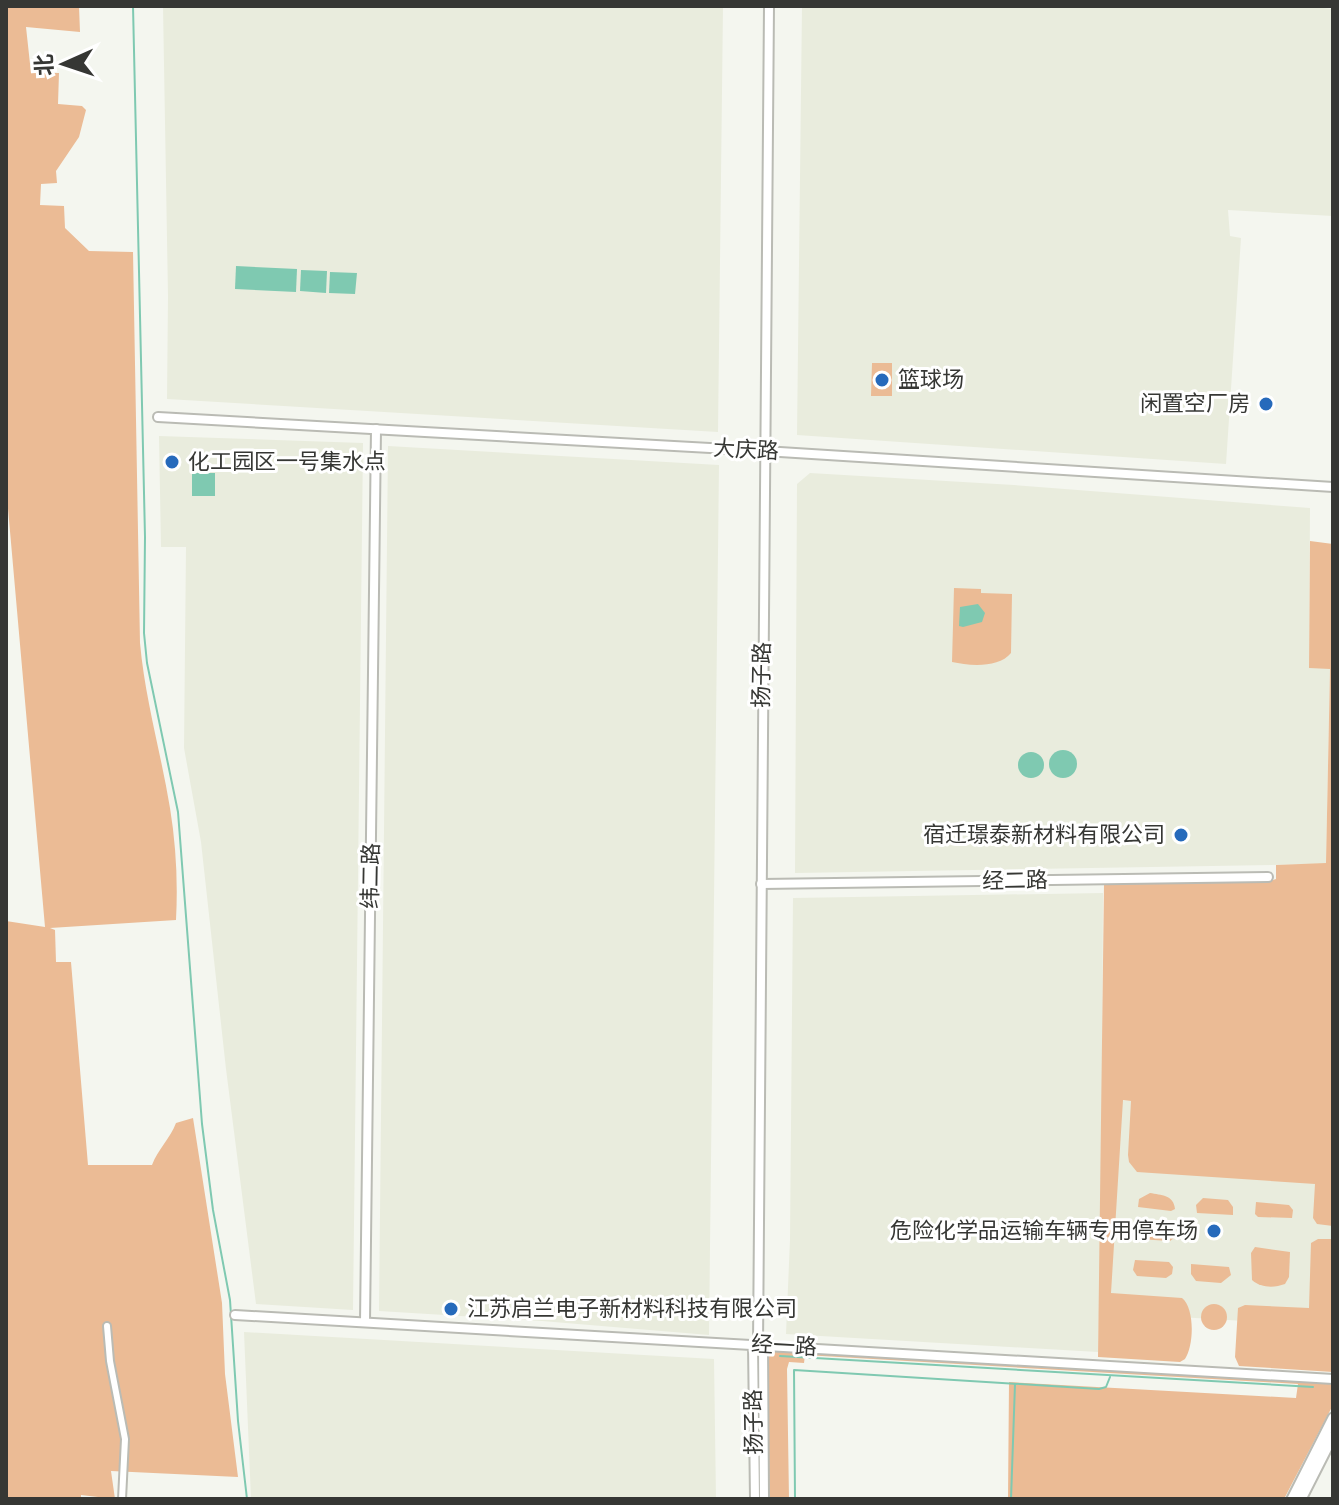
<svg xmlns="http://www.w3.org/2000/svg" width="1339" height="1505" font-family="Karla,'Noto Sans SC',sans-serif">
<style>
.built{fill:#e9ecdd}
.green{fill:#ebbb95}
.water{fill:#7fc9b1}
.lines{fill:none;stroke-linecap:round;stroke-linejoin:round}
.stream{stroke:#7fc9b1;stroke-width:2}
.minor-casing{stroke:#babbb4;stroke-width:10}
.tertiary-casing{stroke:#babbb4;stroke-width:12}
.secondary-casing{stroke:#babbb4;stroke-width:13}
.minor{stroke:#fff;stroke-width:6}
.tertiary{stroke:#fff;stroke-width:8}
.secondary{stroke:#fff;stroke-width:9}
.poi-dot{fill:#266abb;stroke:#fff;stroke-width:3}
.labels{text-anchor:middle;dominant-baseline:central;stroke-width:6;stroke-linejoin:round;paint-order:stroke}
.poi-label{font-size:22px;fill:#363734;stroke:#fff;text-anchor:start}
.street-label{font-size:22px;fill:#363734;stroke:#fff}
</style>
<rect width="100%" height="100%" fill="#f4f6ef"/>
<g class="built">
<path d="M163,6H723L718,432L167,399L168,296Z"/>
<path d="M802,6H1305L1333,9V216L1228,210L1230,236L1241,238L1226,464L797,435Z"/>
<path d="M159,436L363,443L353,1310L256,1304L226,1069L201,842L184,748L186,547H161Z"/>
<path d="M388,446L719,465L709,1335L542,1321L379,1311Z"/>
<path d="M810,473L1014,485L1310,508L1309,667L1330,668L1326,864L795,873L797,484Z"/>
<path d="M1103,893L1102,1099L1333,1113V1294L1325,1326L1099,1312L1098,1352L786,1334L790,1240L793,898Z"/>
<path d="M244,1332L714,1359L716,1499H251Z"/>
</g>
<g class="green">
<path d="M6,6H79L80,32L26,27L31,73H59L58,104L82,106L86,110L79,137L56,171L57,183L41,184L40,205L64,206L65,228L89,251L133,252L140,643C145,699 161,753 170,808C176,845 178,882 176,920L50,928L55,930L56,962H71L88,1165H152C158,1149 170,1139 176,1123L193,1118L222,1303L225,1374L238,1477L111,1471L115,1499L81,1495V1499H6V921L45,927L6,486Z"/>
<path d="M872,363H892V396H871Z"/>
<path d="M1310,541L1333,544V1226L1317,1224L1313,1218L1315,1184L1137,1172L1129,1162L1128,1155L1131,1101L1123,1100L1111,1293L1182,1298C1195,1308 1194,1346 1185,1359L1180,1362L1098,1357L1104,884L1267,882L1276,879V865L1326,863L1330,669L1309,668Z"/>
<path d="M954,588L981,589V593L1012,594L1011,653C999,668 970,666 952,662Z"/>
<path d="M1150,1193C1161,1195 1174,1195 1175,1209L1171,1211L1138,1207L1139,1199Z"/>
<path d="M1203,1198L1228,1200L1233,1207V1215L1197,1213L1196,1205Z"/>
<path d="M1256,1202L1289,1205L1293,1210L1292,1218L1258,1217L1255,1214Z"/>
<path d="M1140,1222L1173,1225L1176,1227L1174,1238L1170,1241L1138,1239L1136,1236V1225Z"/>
<path d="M1318,1239H1333V1372L1239,1366L1235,1357L1238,1308L1245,1305L1309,1308L1311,1243Z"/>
<path d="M1255,1247L1290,1252L1289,1277L1285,1284C1274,1288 1261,1288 1252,1280L1251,1253Z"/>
<path d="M1135,1260L1169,1262L1173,1267L1172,1274L1166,1278L1137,1276L1133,1270Z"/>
<path d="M1191,1264L1229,1267L1231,1275L1221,1283L1196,1281L1191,1274Z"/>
<circle cx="1214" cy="1317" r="13"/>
<path d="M776,1351L1315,1381L1328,1382L1333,1386V1405L1284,1499H1008L1009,1382L1296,1398L1298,1384L805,1355L804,1363L789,1362L787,1369L789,1499H769L768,1359L769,1354Z"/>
</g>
<g class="water">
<path d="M236,266L297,269L296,292L235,289Z"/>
<path d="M301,270L327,271L326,293L300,291Z"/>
<path d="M330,272L357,273L355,294L329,293Z"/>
<rect x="192" y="473" width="23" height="23"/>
<path d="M978,604L985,613L982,622L963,627L959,626L960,607Z"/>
<circle cx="1063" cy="764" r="14"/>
<circle cx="1031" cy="765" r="13"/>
</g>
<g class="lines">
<g class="stream">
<path d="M133,6L145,537L144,633L147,663L178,812L202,1124L213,1210L230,1300L238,1421L247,1499"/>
<path d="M780,1356L1313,1387"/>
<path d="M795,1499L794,1370L1099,1389L1106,1387L1110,1377"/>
<path d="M1011,1499L1015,1384"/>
</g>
<defs>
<path id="minor" d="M107,1326L110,1361L125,1439L122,1499"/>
<g id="tertiary">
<path d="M158,417L764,451L1333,487"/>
<path d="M761,884L1268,877"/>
<path d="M235,1315L1333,1379"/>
<path d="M365,1322L376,429"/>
<path d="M753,1345L755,1499"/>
<path d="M758,1345L769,6"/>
<path d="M763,1345L764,1499"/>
</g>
<g id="secondary">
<path d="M1292,1499L1333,1418"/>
<path d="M1301,1499L1333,1436"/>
</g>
</defs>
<use href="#minor" class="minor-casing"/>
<use href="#tertiary" class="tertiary-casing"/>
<use href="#secondary" class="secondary-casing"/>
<use href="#minor" class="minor"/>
<use href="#tertiary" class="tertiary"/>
<use href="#secondary" class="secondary"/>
</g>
<g class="poi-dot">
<circle cx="882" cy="380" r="8"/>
<circle cx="1266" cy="404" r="8"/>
<circle cx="172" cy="462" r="8"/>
<circle cx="1181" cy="835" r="8"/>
<circle cx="1214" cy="1231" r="8"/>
<circle cx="451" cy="1309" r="8"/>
</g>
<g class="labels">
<g class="poi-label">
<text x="898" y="380">篮球场</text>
<text x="1250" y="404" text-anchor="end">闲置空厂房</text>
<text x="188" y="462">化工园区一号集水点</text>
<text x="1165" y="835" text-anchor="end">宿迁璟泰新材料有限公司</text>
<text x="1198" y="1231" text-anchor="end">危险化学品运输车辆专用停车场</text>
<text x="467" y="1309">江苏启兰电子新材料科技有限公司</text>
</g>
<g class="street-label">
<text transform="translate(746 450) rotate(3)">大庆路</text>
<text transform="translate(762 675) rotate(-89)">扬子路</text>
<text transform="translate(371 876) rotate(-89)">纬二路</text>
<text transform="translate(1015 881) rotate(-1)">经二路</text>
<text transform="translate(784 1346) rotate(3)">经一路</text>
<text transform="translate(754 1422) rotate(-91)">扬子路</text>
</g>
</g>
<rect width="1339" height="1505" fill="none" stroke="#363734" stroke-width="16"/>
<g transform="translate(64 64) rotate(267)" stroke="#ffffff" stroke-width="6" paint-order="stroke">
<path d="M0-6L14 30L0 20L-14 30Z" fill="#363734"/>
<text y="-12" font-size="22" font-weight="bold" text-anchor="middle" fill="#363734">北</text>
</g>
</svg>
